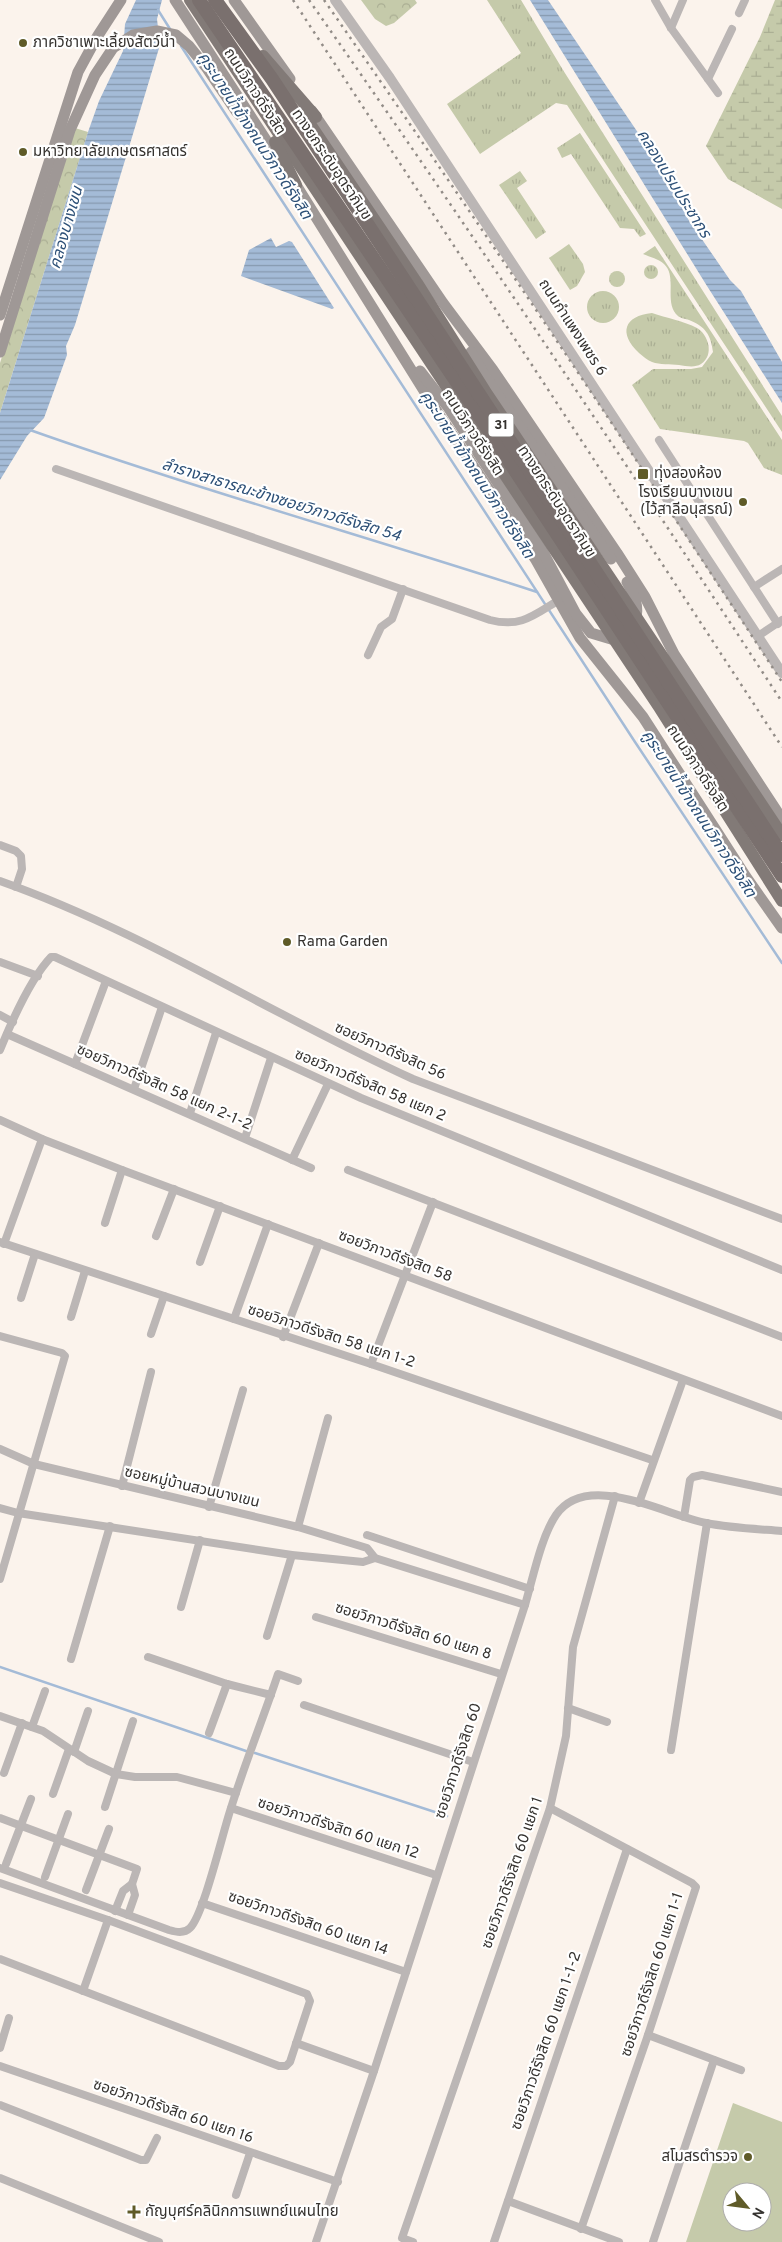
<svg xmlns="http://www.w3.org/2000/svg" width="782" height="2242" font-family="Overpass,'Noto Sans Thai',sans-serif">
<style>
.grass{fill:url(#grass-tufts)}
.wetland{fill:url(#wetland-marsh)}
.park{fill:url(#park-crowns)}
.pitch{fill:#c5caaa;fill-rule:evenodd}
.water{fill:url(#water-rules)}
.lines{fill:none;stroke-linecap:round;stroke-linejoin:round}
.stream{stroke:#a4bbd7;stroke-width:2.5}
.minor{stroke:#bbb6b5;stroke-width:8}
.tertiary{stroke:#bbb6b5;stroke-width:10}
.secondary{stroke:#9f9896;stroke-width:11}
.trunk{stroke:#827a77;stroke-width:12}
.motorway{stroke:#7a706e;stroke-width:14}
.rail{stroke:#928c87;stroke-width:2.5;stroke-dasharray:2.5 5;stroke-linecap:butt}
.poi-dot{fill:#5f5b28;stroke:#fff;stroke-width:2}
.labels{text-anchor:middle;dominant-baseline:central;stroke-width:4.5;stroke-linejoin:round;paint-order:stroke}
.shield{fill:#fff;stroke:#72706d;stroke-width:1}
.shield-label{font-size:14px;font-weight:bold;fill:#35322f}
.poi-label{font-size:15px;fill:#35322f;stroke:#fff;text-anchor:start}
.street-label{font-size:15px;fill:#35322f;stroke:#fff}
.water-label{font-size:16px;font-style:italic;fill:#2d5077;stroke:#fff}
</style>
<defs>
<pattern id="grass-tufts" width="24" height="20" patternUnits="userSpaceOnUse" patternTransform="scale(1.25)"><rect width="24" height="20" fill="#c5caaa"/><path d="M3 7l-1-3M5 7V3M7 7l1-3M15 17l-1-3M17 17v-4M19 17l1-3" fill="none" stroke="#aaae93"/></pattern>
<pattern id="wetland-marsh" width="20" height="14" patternUnits="userSpaceOnUse" patternTransform="scale(1.25)"><rect width="20" height="14" fill="#c5caaa"/><path d="M1 5h8M5 5V1M11 12h8M15 12V8" fill="none" stroke="#aaae93"/></pattern>
<pattern id="park-crowns" width="20" height="18" patternUnits="userSpaceOnUse" patternTransform="scale(1.25)"><rect width="20" height="18" fill="#c5caaa"/><path d="M2 6a3 3 0 1 1 6 0M12 15a3 3 0 1 1 6 0" fill="none" stroke="#aaae93"/></pattern>
<pattern id="water-rules" width="6" height="5" patternUnits="userSpaceOnUse" patternTransform="scale(1.25)"><rect width="6" height="5" fill="#a4bbd7"/><path d="M0 2.5h6" fill="none" stroke="#8699af"/></pattern>
</defs>
<rect width="100%" height="100%" fill="#fbf3ec"/>
<g class="grass">
<path d="M487,0H521L563,70L782,416V432L567,105L556,103L480,154L447,104L521,53Z"/>
<path d="M580,133L646,234L640,237L634,229L620,228L571,154L562,158L557,148Z"/>
<path d="M520,171L527,181L517,188L546,232L536,239L499,185Z"/>
<path d="M569,244L583,264L585,272L577,286L570,290L549,258Z"/>
<path d="M655,246L782,440V475L764,468L748,443L744,441L660,429L632,385L653,369H691L702,367L713,352C711,335 705,326 689,320C686,319 680,318 678,316C663,303 678,277 664,264C659,259 650,257 643,254Z"/>
<circle cx="651" cy="272" r="7"/>
<circle cx="617" cy="279" r="8"/>
<circle cx="603" cy="307" r="16"/>
<path d="M652,313C666,318 684,321 697,328C708,334 715,355 701,364C695,368 686,366 679,365C670,364 660,365 652,362C647,360 643,356 639,353C618,333 624,316 652,313Z"/>
</g>
<path class="wetland" d="M775,0H782V209L728,179L706,146L760,37Z"/>
<g class="park">
<path d="M361,0H415L417,3L394,23L386,26L375,19Z"/>
<path d="M75,128L88,132L0,413V363Z"/>
</g>
<path class="pitch" d="M733,2103L782,2122V2242H686ZM732,2192H762V2222H732Z"/>
<g class="water">
<path d="M136,0H162L157,19L160,45L75,325L66,346L67,355L44,418L27,436L0,480V413L88,132L99,101L123,51L125,24Z"/>
<path d="M530,0H548L666,174L688,219L730,280L741,291L782,362V403L707,286Z"/>
<path d="M271,238L276,247L289,241L292,242L334,308L332,309L241,276L249,250Z"/>
</g>
<g class="lines">
<g class="stream">
<path d="M158,10L170,29"/>
<path d="M181,46L635,742L782,963"/>
<path d="M30,430C197,489 368,537 537,592"/>
<path d="M0,1667L246,1751"/>
<path d="M255,1753L447,1816"/>
</g>
<g class="minor">
<path d="M655,0L671,28L718,93"/>
<path d="M739,13L745,0"/>
<path d="M671,28L683,0"/>
<path d="M708,79L732,29"/>
<path d="M659,440L778,624"/>
<path d="M56,469L490,620C521,628 534,615 559,600"/>
<path d="M754,587L782,569"/>
<path d="M758,636L782,620"/>
<path d="M368,655L381,627L392,619L403,589"/>
<path d="M0,845L16,851L21,856L22,869L16,887"/>
<path d="M0,881C144,932 274,1016 413,1079L782,1219"/>
<path d="M0,962L38,976"/>
<path d="M0,1015L13,1022"/>
<path d="M7,1034L311,1168"/>
<path d="M0,1050C11,1023 31,978 51,957H55L361,1098L782,1270"/>
<path d="M75,1064L106,981"/>
<path d="M134,1089L162,1007"/>
<path d="M190,1113L216,1033"/>
<path d="M0,1120L42,1139L122,1170L782,1416"/>
<path d="M245,1138L271,1058"/>
<path d="M292,1160L328,1084"/>
<path d="M348,1170L782,1337"/>
<path d="M105,1223L122,1170"/>
<path d="M156,1236L174,1189"/>
<path d="M0,1242L371,1364L652,1460"/>
<path d="M4,1244L42,1139"/>
<path d="M200,1262L220,1206"/>
<path d="M21,1298L35,1254"/>
<path d="M71,1317L85,1271"/>
<path d="M234,1319L268,1224"/>
<path d="M151,1334L164,1296"/>
<path d="M0,1336L62,1353L65,1356L0,1579"/>
<path d="M283,1337L319,1243"/>
<path d="M371,1364L433,1202"/>
<path d="M0,1449L34,1464L298,1527L367,1548L375,1558L525,1605"/>
<path d="M122,1486L151,1372"/>
<path d="M639,1503L683,1380"/>
<path d="M209,1507L243,1390"/>
<path d="M0,1508L18,1513L292,1555L363,1562L375,1558"/>
<path d="M684,1517L690,1480L693,1477L702,1475L782,1492"/>
<path d="M298,1527L328,1418"/>
<path d="M367,1535L530,1589"/>
<path d="M181,1607L200,1540"/>
<path d="M316,1617L501,1674"/>
<path d="M267,1636L292,1555"/>
<path d="M148,1657L227,1684L271,1695"/>
<path d="M71,1659L110,1526"/>
<path d="M304,1705L473,1762"/>
<path d="M568,1708L607,1722"/>
<path d="M0,1716L43,1731L88,1761L116,1774L135,1777H177L236,1793"/>
<path d="M32,1727L45,1691"/>
<path d="M209,1733L227,1684"/>
<path d="M671,1750L707,1523"/>
<path d="M74,1752L88,1711"/>
<path d="M4,1773L22,1723"/>
<path d="M53,1794L69,1749"/>
<path d="M105,1807L133,1721"/>
<path d="M231,1808L436,1875"/>
<path d="M550,1808L692,1883L696,1887L648,2035L581,2229"/>
<path d="M0,1818L137,1869L132,1884"/>
<path d="M6,1864L31,1799"/>
<path d="M0,1868L169,1930C176,1932 184,1934 190,1928C204,1914 223,1831 231,1808C245,1763 263,1719 278,1674L298,1681"/>
<path d="M45,1877L68,1814"/>
<path d="M0,1883L108,1920L307,1994L310,2001L290,2062L286,2066H279L0,1959"/>
<path d="M86,1890L109,1829"/>
<path d="M202,1903L406,1972"/>
<path d="M115,1911L123,1891L132,1884L135,1895L128,1915"/>
<path d="M83,1991L108,1920"/>
<path d="M648,2035L741,2070"/>
<path d="M296,2043L374,2071"/>
<path d="M0,2048L9,2018"/>
<path d="M0,2066L338,2182"/>
<path d="M0,2105L141,2160H146L157,2138"/>
<path d="M0,2178L159,2242"/>
<path d="M236,2195L250,2153"/>
<path d="M508,2201L619,2242"/>
<path d="M316,2242L374,2071L525,1605C533,1578 541,1537 556,1515C587,1470 665,1515 706,1523C731,1528 757,1529 782,1531"/>
<path d="M413,2242L402,2238L550,1808L566,1736L573,1647L615,1496"/>
<path d="M494,2242L627,1849"/>
<path d="M653,2242L714,2060"/>
</g>
<path class="tertiary" d="M335,0L390,78L782,673"/>
<g class="secondary">
<path d="M175,0L279,160"/>
<path d="M234,0L290,79"/>
<path d="M312,111L443,303L493,370L617,553L645,597L674,654L782,819"/>
<path d="M291,177L438,413L536,560L580,638L643,717L746,877L782,928"/>
<path d="M0,315L78,72L97,37L121,0"/>
<path d="M0,352L70,130L95,75L113,48L133,35L157,31L176,35L189,46L206,67L236,111L249,124"/>
<path d="M471,352L486,378L611,559"/>
<path d="M420,371L448,407L543,552L576,614L591,633L611,639L617,636"/>
<path d="M627,582C634,595 640,606 635,621"/>
</g>
<g class="trunk">
<path d="M190,0L659,707L782,901"/>
<path d="M263,56L316,117"/>
<path d="M306,118L417,283L485,391L782,835"/>
<path d="M275,142L296,185"/>
</g>
<g class="motorway">
<path d="M199,0L463,391L782,876"/>
<path d="M215,0L272,79L782,855"/>
</g>
<g class="rail">
<path d="M293,0L782,747"/>
<path d="M309,0C471,231 628,466 782,702"/>
<path d="M324,0C481,225 632,452 782,682"/>
</g>
</g>
<g class="poi-dot">
<circle cx="23" cy="43" r="5"/>
<circle cx="23" cy="152" r="5"/>
<rect x="637" y="468" width="12" height="12" rx="2.5"/>
<circle cx="743" cy="502" r="5"/>
<circle cx="287" cy="942" r="5"/>
<circle cx="748" cy="2157" r="5"/>
<path d="M131.5 2204.5h5v5h5v5h-5v5h-5v-5h-5v-5h5z"/>
</g>
<g class="labels">
<rect class="shield" x="488.5" y="413.5" width="25" height="23" rx="4"/>
<g class="shield-label">
<text x="501" y="425">31</text>
</g>
<g class="poi-label">
<text x="33" y="43">ภาควิชาเพาะเลี้ยงสัตว์น้ำ</text>
<text x="33" y="152">มหาวิทยาลัยเกษตรศาสตร์</text>
<text x="654" y="474">ทุ่งสองห้อง</text>
<text x="733" y="493" text-anchor="end">โรงเรียนบางเขน<tspan x="733" dy="17">(ไว้สาลีอนุสรณ์)</tspan></text>
<text x="297" y="942">Rama Garden</text>
<text x="738" y="2157" text-anchor="end">สโมสรตำรวจ</text>
<text x="145" y="2212">กัญบุศร์คลินิกการแพทย์แผนไทย</text>
</g>
<g class="street-label">
<text transform="translate(254 92) rotate(57)">ถนนวิภาวดีรังสิต</text>
<text transform="translate(331 165) rotate(56)">ทางยกระดับอุตราภิมุข</text>
<text transform="translate(572 328) rotate(57)">ถนนกำแพงเพชร 6</text>
<text transform="translate(472 433) rotate(57)">ถนนวิภาวดีรังสิต</text>
<text transform="translate(556 502) rotate(57)">ทางยกระดับอุตราภิมุข</text>
<text transform="translate(697 769) rotate(57)">ถนนวิภาวดีรังสิต</text>
<text transform="translate(390 1052) rotate(24)">ซอยวิภาวดีรังสิต 56</text>
<text transform="translate(370 1086) rotate(23)">ซอยวิภาวดีรังสิต 58 แยก 2</text>
<text transform="translate(164 1088) rotate(24)">ซอยวิภาวดีรังสิต 58 แยก 2-1-2</text>
<text transform="translate(395 1257) rotate(21)">ซอยวิภาวดีรังสิต 58</text>
<text transform="translate(331 1337) rotate(18)">ซอยวิภาวดีรังสิต 58 แยก 1-2</text>
<text transform="translate(192 1488) rotate(13)">ซอยหมู่บ้านสวนบางเขน</text>
<text transform="translate(413 1632) rotate(17)">ซอยวิภาวดีรังสิต 60 แยก 8</text>
<text transform="translate(459 1761) rotate(-72)">ซอยวิภาวดีรังสิต 60</text>
<text transform="translate(338 1829) rotate(18)">ซอยวิภาวดีรังสิต 60 แยก 12</text>
<text transform="translate(513 1873) rotate(-71)">ซอยวิภาวดีรังสิต 60 แยก 1</text>
<text transform="translate(308 1924) rotate(19)">ซอยวิภาวดีรังสิต 60 แยก 14</text>
<text transform="translate(653 1975) rotate(-72)">ซอยวิภาวดีรังสิต 60 แยก 1-1</text>
<text transform="translate(547 2041) rotate(-71)">ซอยวิภาวดีรังสิต 60 แยก 1-1-2</text>
<text transform="translate(173 2112) rotate(19)">ซอยวิภาวดีรังสิต 60 แยก 16</text>
</g>
<g class="water-label">
<text transform="translate(254 136) rotate(57)">คูระบายน้ำข้างถนนวิภาวดีรังสิต</text>
<text transform="translate(673 184) rotate(58)">คลองเปรมประชากร</text>
<text transform="translate(67 228) rotate(-74)">คลองบางเขน</text>
<text transform="translate(476 475) rotate(57)">คูระบายน้ำข้างถนนวิภาวดีรังสิต</text>
<text transform="translate(281 501) rotate(17)">ลำรางสาธารณะข้างซอยวิภาวดีรังสิต 54</text>
<text transform="translate(698 814) rotate(57)">คูระบายน้ำข้างถนนวิภาวดีรังสิต</text>
</g>
</g>
<g transform="translate(747 2207) rotate(119)"><circle r="24" fill="#ffffff" stroke="#aeadac"/>
<path d="M0-4L9 19L0 12L-9 19Z" fill="#5f5b28"/>
<text y="-8" font-size="14" font-weight="bold" text-anchor="middle" fill="#35322f">N</text>
</g>
</svg>
